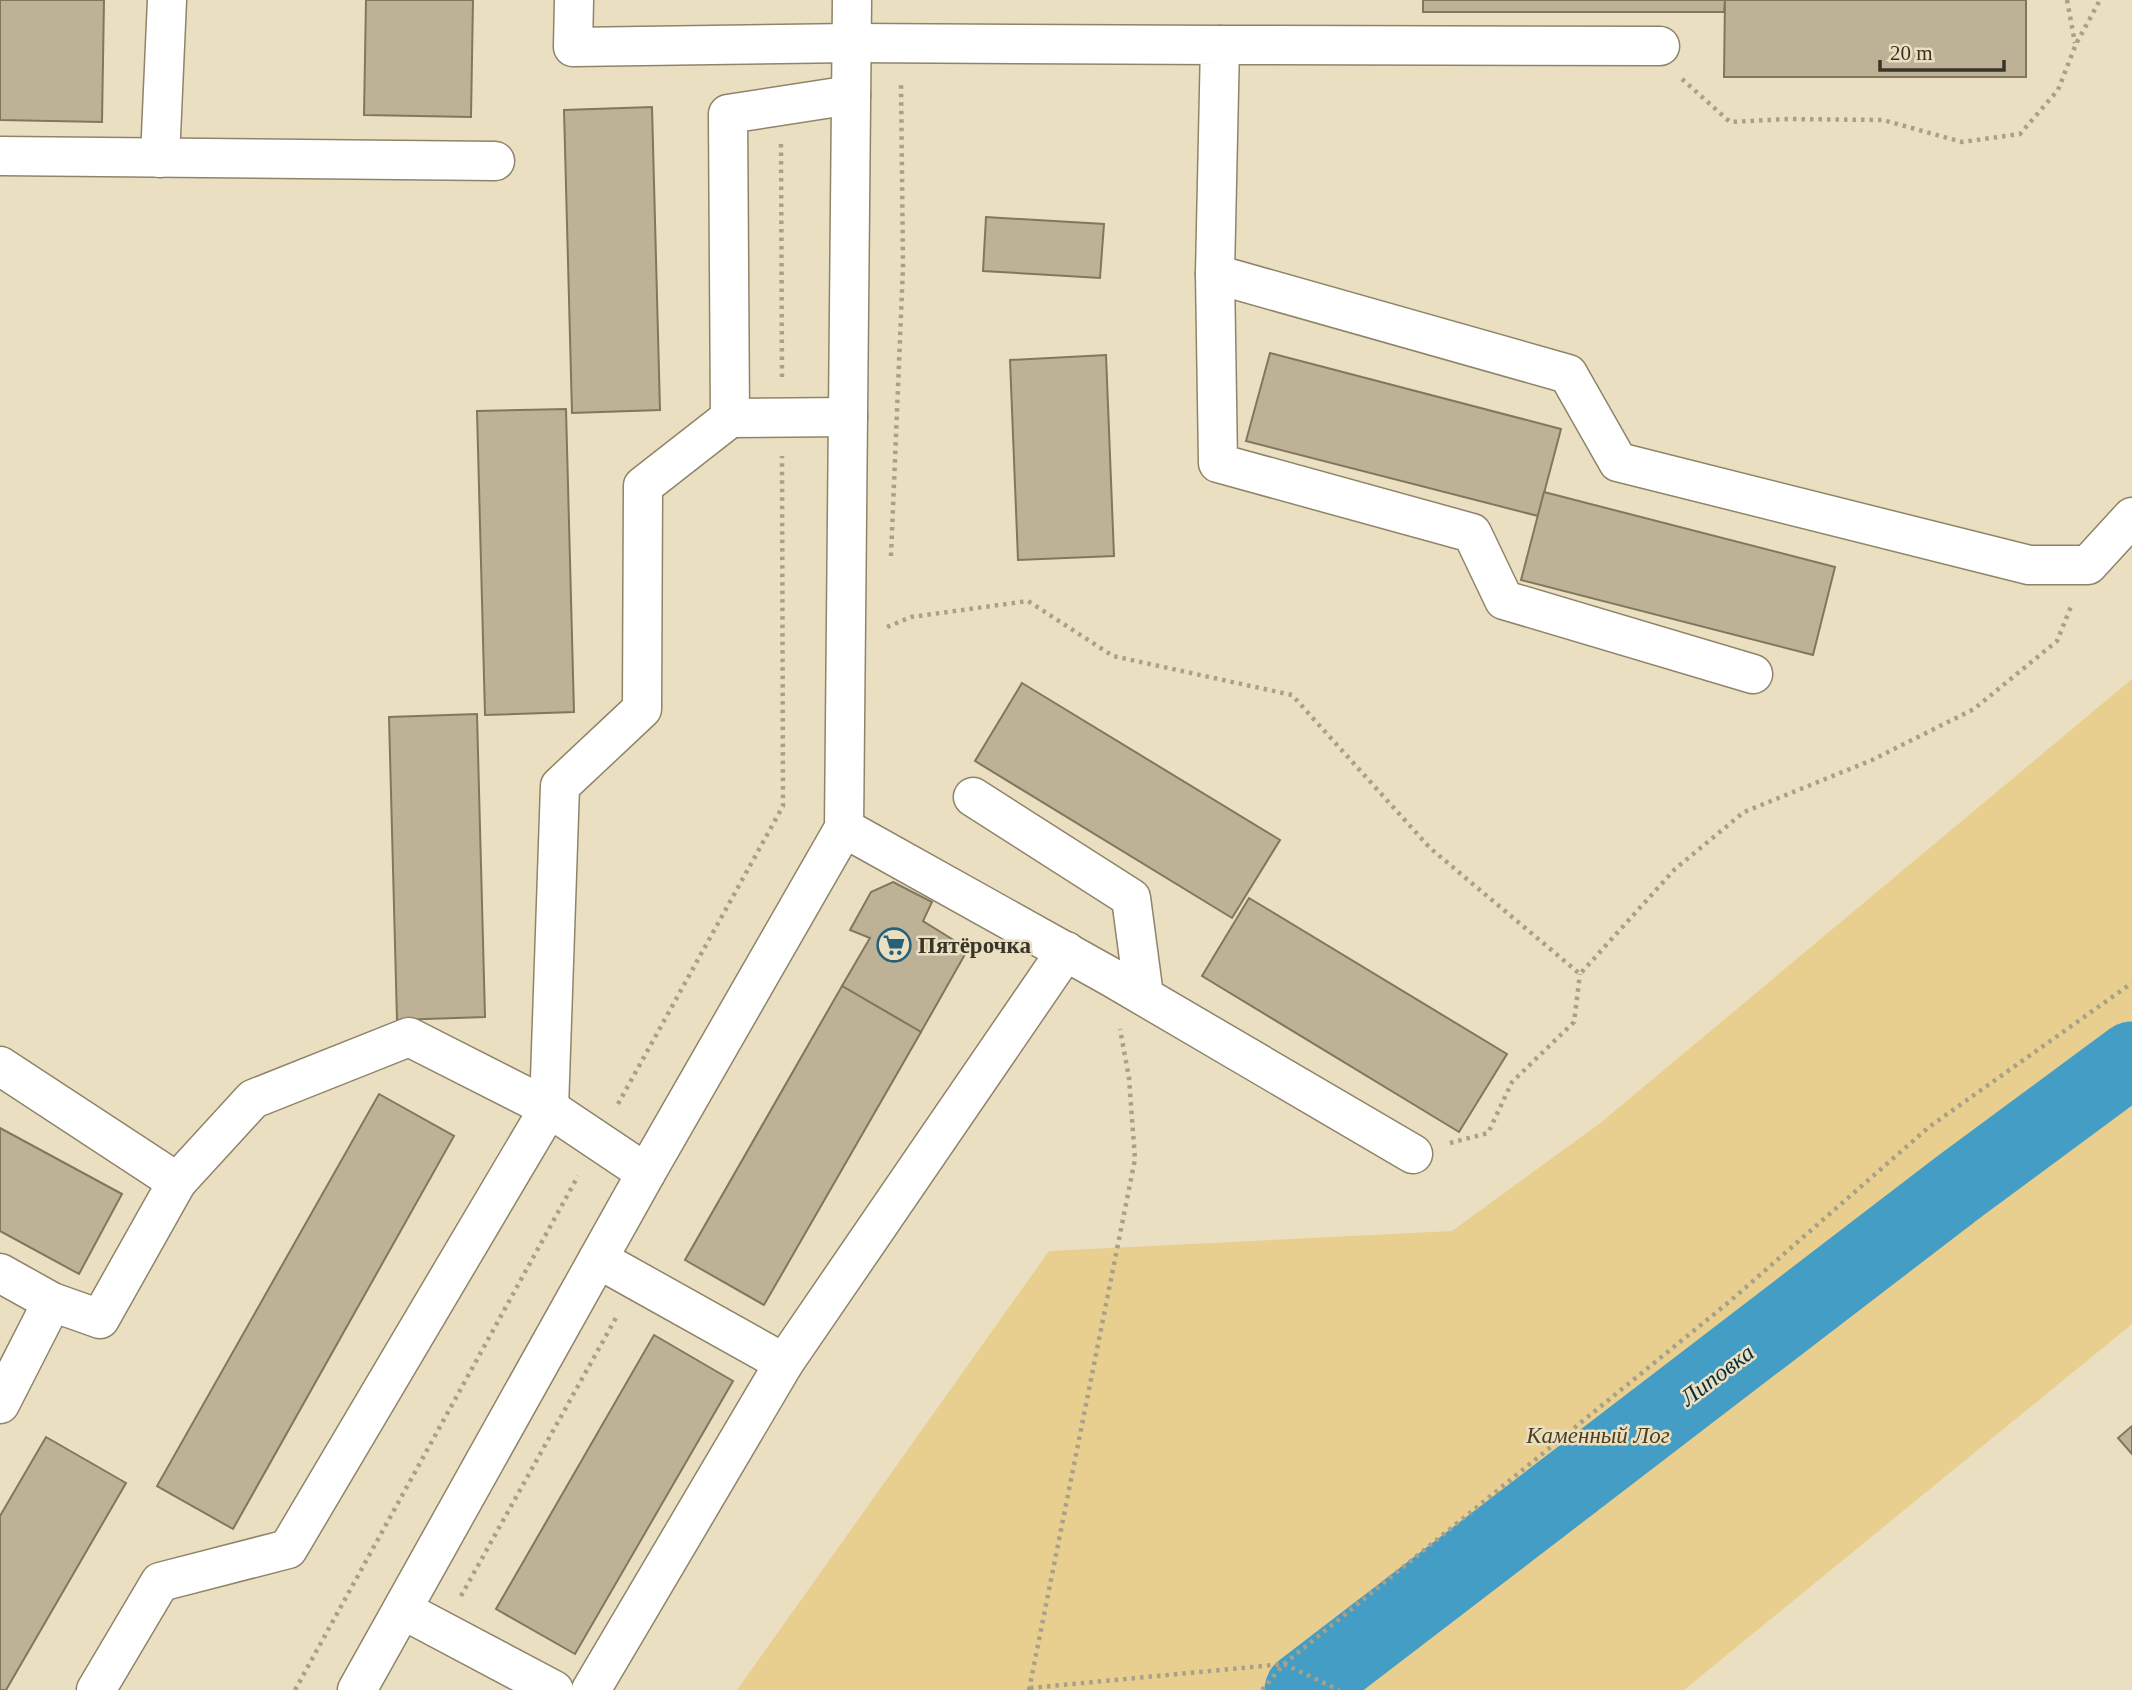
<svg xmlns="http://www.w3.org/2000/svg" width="2132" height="1690" font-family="Georgia,serif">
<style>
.green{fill:#e8cf90}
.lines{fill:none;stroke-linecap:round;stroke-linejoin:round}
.river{stroke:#449dc4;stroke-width:75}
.building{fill:#bdb296;stroke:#82775d;stroke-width:2}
.minor-casing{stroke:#8f8469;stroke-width:41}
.path{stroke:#a9a089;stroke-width:4.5;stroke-dasharray:3.5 5;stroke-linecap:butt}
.minor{stroke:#fff;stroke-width:38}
.labels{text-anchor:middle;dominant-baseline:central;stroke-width:5;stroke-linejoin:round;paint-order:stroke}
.poi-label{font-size:23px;font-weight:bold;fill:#383428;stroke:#ebdfc2;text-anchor:start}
.park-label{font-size:23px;font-style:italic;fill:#4c3f1e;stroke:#ebdfc2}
.water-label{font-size:24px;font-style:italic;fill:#052e3f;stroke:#ebdfc2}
</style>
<rect width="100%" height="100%" fill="#ebdfc2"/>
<path class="green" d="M2132,679V1324L1684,1690H737L1049,1251L1452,1231L1599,1124Z"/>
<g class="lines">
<path class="river" d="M1302,1690L1960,1186L2132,1059"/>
</g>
<g class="building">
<path d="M0,0H104L102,122L0,120Z"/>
<path d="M366,0H473L471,117L364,115Z"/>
<path d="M1423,0H1725L1724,12H1423Z"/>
<path d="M1725,0H2026V77H1724Z"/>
<path d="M652,107L660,410L572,413L564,110Z"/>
<path d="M986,217L1104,224L1100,278L983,271Z"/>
<path d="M1270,353L1561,429L1538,516L1246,441Z"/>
<path d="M1106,355L1114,556L1018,560L1010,360Z"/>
<path d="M566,409L574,712L485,715L477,411Z"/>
<path d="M1544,492L1835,567L1813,655L1521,580Z"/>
<path d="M1022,683L1280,840L1232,918L975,761Z"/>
<path d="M477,714L485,1017L397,1020L389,717Z"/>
<path d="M893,882L932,902L923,921L968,949L921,1032L842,986L870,938L850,930L871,892Z"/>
<path d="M1249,898L1507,1054L1459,1132L1202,976Z"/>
<path d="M842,986L921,1032L764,1305L685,1260Z"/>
<path d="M379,1094L454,1136L233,1529L157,1486Z"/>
<path d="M0,1128L122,1194L79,1274L0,1231Z"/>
<path d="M654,1335L733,1381L575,1654L496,1609Z"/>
<path d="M2132,1426V1454L2118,1438Z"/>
<path d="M46,1437L126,1483L6,1690H0V1516Z"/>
</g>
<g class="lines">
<defs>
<g id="minor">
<path d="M574,0L573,47L852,43L1220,45L1215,274L1568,374L1618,462L2029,565H2088L2132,517"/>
<path d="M1220,45L1660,46"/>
<path d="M0,156L495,161"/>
<path d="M160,158L167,0"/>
<path d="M1215,274L1218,463L1472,533L1504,600L1753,674"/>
<path d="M730,418L848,417"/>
<path d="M973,797L1131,898L1144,996"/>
<path d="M844,828L1111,977L1413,1154"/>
<path d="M0,1066L177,1182"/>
<path d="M598,1259L784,1363"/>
<path d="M0,1273L52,1302L100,1319L177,1182L253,1099L409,1037L549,1108L646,1173"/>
<path d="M0,1404L52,1302"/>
<path d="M403,1610L554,1690"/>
<path d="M96,1690L160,1582L288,1549L549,1108L560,786L642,709L643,486L730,418L728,114L851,95"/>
<path d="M357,1690L646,1173L844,828L852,0"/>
<path d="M591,1690L784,1363L1066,951"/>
</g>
</defs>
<use href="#minor" class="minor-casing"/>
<g class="path">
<path d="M2067,0L2075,43"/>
<path d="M1682,79L1730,122L1788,119L1883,120L1962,142L2020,134L2058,90L2076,44L2100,0"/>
<path d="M781,144L782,377"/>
<path d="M891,556L903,267L901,82"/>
<path d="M887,627L911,617L1028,601L1113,656L1292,695L1430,848L1580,974L1675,869L1744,812L1872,760L1974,709L2057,641L2072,604"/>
<path d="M618,1104L783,806L782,456"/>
<path d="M1450,1143L1488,1133L1512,1082L1574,1022L1580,974"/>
<path d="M461,1596L617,1316"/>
<path d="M1030,1688L1284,1664L1339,1690"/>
<path d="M295,1690L578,1176"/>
<path d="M1029,1690L1135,1159L1129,1078L1120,1029"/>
<path d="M1262,1690L1284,1664L1729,1302L1929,1127L2132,983"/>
</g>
<use href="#minor" class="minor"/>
</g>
<defs>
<symbol id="supermarket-ring" viewBox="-11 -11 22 22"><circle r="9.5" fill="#ebdfc2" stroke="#266079" stroke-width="1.5"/><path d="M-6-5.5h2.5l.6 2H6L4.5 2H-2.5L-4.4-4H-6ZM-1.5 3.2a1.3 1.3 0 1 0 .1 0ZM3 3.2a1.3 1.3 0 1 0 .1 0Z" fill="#266079"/></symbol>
</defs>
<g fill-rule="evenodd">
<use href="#supermarket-ring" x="875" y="926" width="38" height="38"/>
</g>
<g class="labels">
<g class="poi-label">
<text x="918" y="945">Пятёрочка</text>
</g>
<g class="park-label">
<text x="1598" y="1435">Каменный Лог</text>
</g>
<g class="water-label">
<text transform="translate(1717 1375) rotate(-37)">Липовка</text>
</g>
</g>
<path d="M1880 60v10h124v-10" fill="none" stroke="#383428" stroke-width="3.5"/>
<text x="1890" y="60" font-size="21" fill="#383428" stroke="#ebdfc2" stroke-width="5" paint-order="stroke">20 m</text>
</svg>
